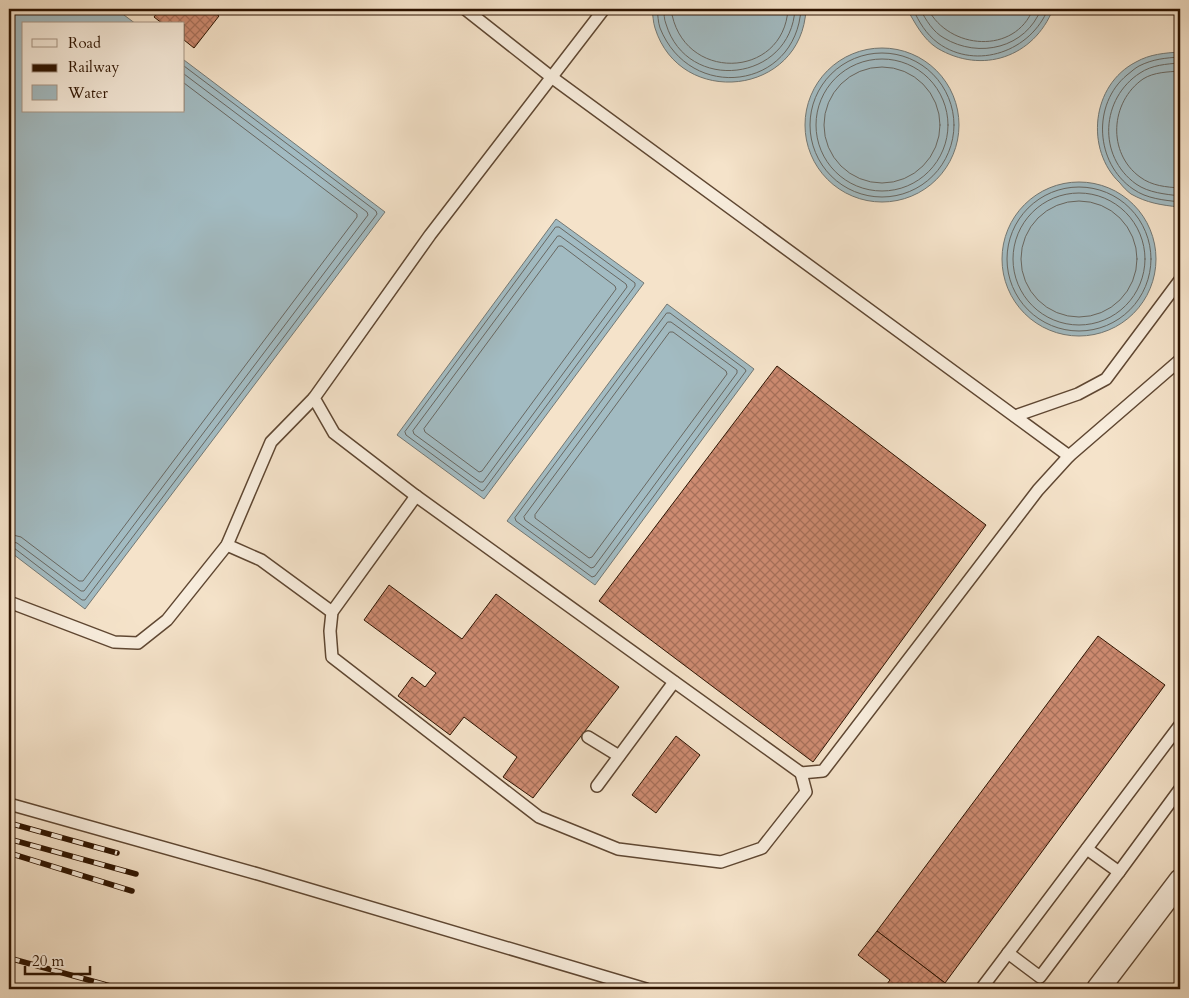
<svg xmlns="http://www.w3.org/2000/svg" width="1189" height="998" font-family="Cardo,serif">
<style>
.water{fill:#a2bbc2;stroke:#737874}
.lines{fill:none;stroke-linecap:round;stroke-linejoin:round}
.shore{stroke:#686761;stroke-width:1}
.building{fill:url(#building-cross-hatch);stroke:#2d1300}
.lane-casing{stroke:#5f4732;stroke-width:14}
.street-casing{stroke:#5f4732;stroke-width:25}
.lane{stroke:#f8eddd;stroke-width:11}
.street{stroke:#f8eddd;stroke-width:22}
.rail-casing{stroke:#2d1300;stroke-width:5.5}
.rail{stroke:#f8eddd;stroke-width:4;stroke-dasharray:11;stroke-linecap:butt}
</style>
<defs>
<pattern id="building-cross-hatch" width="8" height="8" patternUnits="userSpaceOnUse" patternTransform="scale(1.25)"><rect width="8" height="8" fill="#cd8b71"/><path d="M0 0l8 8M0 8l8-8" fill="none" stroke="#a7705a"/></pattern>
</defs>
<rect width="100%" height="100%" fill="#f5e3ca"/>
<filter id="stains"><feTurbulence type="fractalNoise" baseFrequency=".004" numOctaves="4"/><feColorMatrix values="0 0 0 0 .2 0 0 0 0 .09 0 0 0 0 .02 0 0 0 .5 -.17"/></filter>
<radialGradient id="worn" r=".72"><stop offset=".6" stop-color="#630" stop-opacity="0"/><stop offset="1" stop-color="#630" stop-opacity=".3"/></radialGradient>
<g class="water">
<path d="M9,9H116L136,24H24V111H184V60L385,212L85,609L9,551Z"/>
<path d="M652,9H806C802,96 680,109 655,28C653,22 653,15 652,9Z"/>
<path d="M907,9H1053C1034,57 982,75 937,48C923,39 915,23 907,9Z"/>
<circle cx="882" cy="125" r="77"/>
<path d="M1180,52V207H1179C1161,205 1147,203 1131,194C1127,191 1123,187 1120,183C1085,150 1091,85 1136,62C1150,54 1165,53 1180,52Z"/>
<circle cx="1079" cy="259" r="77"/>
<path d="M556,219L644,283L484,499L397,435Z"/>
<path d="M667,304L754,369L595,585L507,521Z"/>
</g>
<g class="lines">
<g class="shore">
<path d="M657,9C658,15 658,22 660,28C690,103 796,90 801,9"/>
<path d="M664,9C664,14 664,19 666,24C687,94 791,82 795,9"/>
<path d="M671,9C681,83 784,80 788,9"/>
<path d="M913,9C919,22 926,34 938,43C977,71 1031,51 1048,9"/>
<path d="M920,9C926,20 933,32 944,38C979,59 1026,48 1041,9"/>
<path d="M928,9C949,50 1015,55 1033,9"/>
<circle cx="882" cy="125" r="72"/>
<path d="M1180,57C1165,58 1153,59 1139,66C1135,68 1131,72 1127,75C1092,104 1095,163 1133,189C1147,199 1164,200 1180,202"/>
<circle cx="882" cy="125" r="66"/>
<path d="M1180,63C1166,64 1152,65 1140,73C1101,98 1097,156 1136,184C1149,193 1165,194 1180,196"/>
<circle cx="882" cy="125" r="58"/>
<path d="M1180,71C1168,72 1154,72 1143,79C1110,102 1107,153 1140,177C1152,186 1166,187 1180,188"/>
<circle cx="1079" cy="259" r="72"/>
<circle cx="1079" cy="259" r="66"/>
<circle cx="1079" cy="259" r="58"/>
<path d="M556,227H559L635,283V286L484,490L482,491L406,435L405,432Z"/>
<path d="M558,236H560L626,284L627,287L483,482H480L414,434L413,431Z"/>
<path d="M559,246H562L615,286L616,289L482,471L479,472L425,432L424,429Z"/>
<path d="M667,313H670L745,369L746,371L595,576L592,577L516,521L515,518Z"/>
<path d="M668,322H671L737,370V373L594,567L591,568L525,520L524,517Z"/>
<path d="M670,332H673L726,371L727,374L592,557L589,558L535,518V515Z"/>
<path d="M9,534L21,537L79,581H83L357,217V214L184,83"/>
<path d="M9,541L17,543L81,591H84L368,215L367,212L184,74"/>
<path d="M9,547L14,548L82,600H85L377,214L376,211L184,66"/>
</g>
</g>
<g class="building">
<path d="M160,9H209L219,16L194,48L184,40V24H163L154,17Z"/>
<path d="M777,366L986,525L813,762L599,601Z"/>
<path d="M389,585L462,639L496,594L619,687L533,798L503,777L517,757L464,717L450,735L398,696L412,677L425,687L436,673L364,620Z"/>
<path d="M1098,636L1165,685L945,983L877,931Z"/>
<path d="M676,736L700,755L656,813L632,795Z"/>
<path d="M877,931L945,983L941,989H883L890,980L858,955Z"/>
</g>
<g class="lines">
<defs>
<g id="lane">
<path d="M465,9L550,76L1069,456L1180,360"/>
<path d="M604,9L430,235L314,398L334,433L416,496L801,773L823,771L1038,490L1069,456"/>
<path d="M1015,416L1078,394L1106,379L1180,280"/>
<path d="M416,496L332,612L330,631L332,657L539,817L618,849L721,862L762,848L806,792L801,773"/>
<path d="M227,545L261,560L332,612"/>
<path d="M9,602L114,642L138,643L167,620L227,545L271,442L314,398"/>
<path d="M588,737L619,756"/>
<path d="M597,786L674,682"/>
<path d="M9,804L258,874L646,989"/>
<path d="M1119,872L1180,789"/>
<path d="M1008,953L1040,977L1119,872L1087,849"/>
<path d="M981,989L1180,725"/>
</g>
<path id="street" d="M1098,989L1180,881"/>
</defs>
<use href="#lane" class="lane-casing"/>
<use href="#street" class="street-casing"/>
<use href="#lane" class="lane"/>
<use href="#street" class="street"/>
<defs>
<g id="rail">
<path d="M9,823L117,853"/>
<path d="M9,839L136,874"/>
<path d="M9,853L132,891"/>
<path d="M9,958L121,989"/>
</g>
</defs>
<use href="#rail" class="rail-casing"/>
<use href="#rail" class="rail"/>
</g>
<rect width="1189" height="998" fill="none" stroke="#f5e3ca" stroke-width="30"/>
<rect x="10" y="10" width="1169" height="978" fill="none" stroke="#2d1300" stroke-width="2.5"/>
<rect x="15" y="15" width="1159" height="968" fill="none" stroke="#2d1300"/>
<rect x="22" y="22" width="162" height="90" fill="#f8eddd" stroke="#a79685"/>
<rect x="32" y="39" width="25" height="8" fill="#f8eddd" stroke="#a79685"/>
<text x="68" y="48" font-size="15" fill="#2d1300">Road</text>
<rect x="32" y="64" width="25" height="8" fill="#2d1300" stroke="#a79685"/>
<text x="68" y="72" font-size="15" fill="#2d1300">Railway</text>
<rect x="32" y="85" width="25" height="15" fill="#a2bbc2" stroke="#a79685"/>
<text x="68" y="98" font-size="15" fill="#2d1300">Water</text>
<path d="M25 966v8h65v-8" fill="none" stroke="#2d1300" stroke-width="2.5"/>
<text x="32" y="966" font-size="15" fill="#2d1300" stroke="#f8eddd" stroke-width="4" paint-order="stroke">20 m</text>
<rect width="100%" height="100%" filter="url(#stains)"/>
<rect width="100%" height="100%" fill="url(#worn)"/>
</svg>
